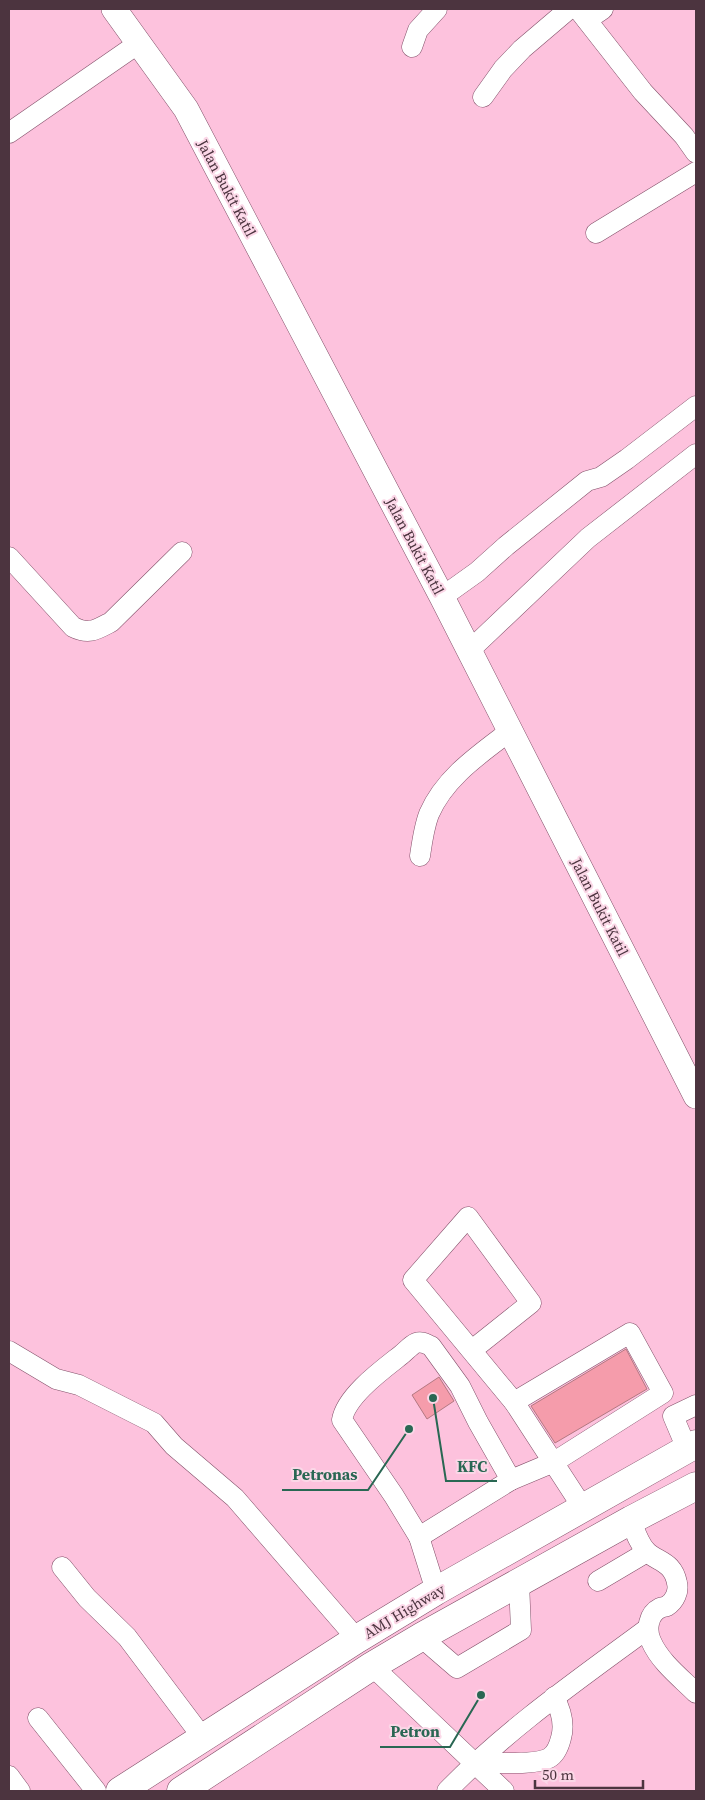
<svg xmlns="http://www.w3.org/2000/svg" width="705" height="1800" font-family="'Source Serif 4',serif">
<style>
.building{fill:#f59cab;stroke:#b37881}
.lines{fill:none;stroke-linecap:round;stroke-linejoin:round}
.minor-casing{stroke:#83516a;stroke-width:21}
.major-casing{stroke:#83516a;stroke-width:26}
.highway-casing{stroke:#83516a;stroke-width:29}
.minor{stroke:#fff;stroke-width:20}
.major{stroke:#fff;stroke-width:25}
.highway{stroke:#fff;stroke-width:28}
.labels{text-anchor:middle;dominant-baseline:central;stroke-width:4;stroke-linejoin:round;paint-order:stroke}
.street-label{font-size:15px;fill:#4c343f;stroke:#fbd7e7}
.leader{fill:none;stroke:#296753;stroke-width:2}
.callout-dot{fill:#296753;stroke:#fbd7e7;stroke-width:2}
.callout-label{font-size:16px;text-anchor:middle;font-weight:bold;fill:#296753;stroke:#fbd7e7;stroke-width:4;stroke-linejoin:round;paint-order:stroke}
</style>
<rect width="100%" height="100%" fill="#fdc2dd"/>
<g class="building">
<path d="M626,1349L647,1389L555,1443L531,1406Z"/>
<path d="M439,1377L454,1401L427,1419L412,1395Z"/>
</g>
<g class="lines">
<defs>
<g id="minor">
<path d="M578,9L643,92L684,136L696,153"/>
<path d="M587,20L603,9"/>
<path d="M412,47L418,30L437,9"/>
<path d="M483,97L503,69L522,49L569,9"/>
<path d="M9,133L139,43"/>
<path d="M596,233L696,172"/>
<path d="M9,557L73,627C89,635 96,630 111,622L182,552"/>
<path d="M442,597L477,572L506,546L587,481L601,477L627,459L696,406"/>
<path d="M469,651L588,538L696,454"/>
<path d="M420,856C422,842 424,827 429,814C445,777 480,754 510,731"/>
<path d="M472,1350L531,1303L468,1217L413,1280L514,1402L583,1508"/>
<path d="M9,1351L56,1379L79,1385L154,1423L174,1446L235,1498L357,1639"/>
<path d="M687,1449L673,1416L696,1405"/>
<path d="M631,1520C635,1531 638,1542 646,1551C657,1562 673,1561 677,1583C679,1591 675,1601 667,1606C665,1607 662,1607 660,1608C648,1614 646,1630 651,1641C660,1662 681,1678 696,1693"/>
<path d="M419,1537L394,1496L342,1420C346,1396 382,1370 401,1355C406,1351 411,1345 416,1343C422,1341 426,1344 431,1346L460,1386L478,1422L511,1480"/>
<path d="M62,1567L87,1598L127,1637L203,1738"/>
<path d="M598,1581L647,1552"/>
<path d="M436,1591L419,1537L511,1480L554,1462L663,1393L630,1333L514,1402"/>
<path d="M421,1637L457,1668L521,1630L519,1582"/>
<path d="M372,1666L504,1791"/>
<path d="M38,1718L96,1791"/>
<path d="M475,1763C492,1762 535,1766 549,1758C556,1754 559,1746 561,1738C565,1724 561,1710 554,1697"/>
<path d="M9,1776L20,1791"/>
<path d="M447,1791C507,1729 578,1680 647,1629"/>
</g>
<path id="major" d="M114,9L186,109L442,597L696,1096"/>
<g id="highway">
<path d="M120,1791L357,1639L436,1591L696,1444"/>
<path d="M181,1791L372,1666L421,1637L631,1520L696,1486"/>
</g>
</defs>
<use href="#minor" class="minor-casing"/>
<use href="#major" class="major-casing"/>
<use href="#highway" class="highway-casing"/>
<use href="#minor" class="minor"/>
<use href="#major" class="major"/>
<use href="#highway" class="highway"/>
</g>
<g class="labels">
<g class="street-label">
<text transform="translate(227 188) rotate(62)">Jalan Bukit Katil</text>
<text transform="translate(415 546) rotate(62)">Jalan Bukit Katil</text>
<text transform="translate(600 907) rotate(63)">Jalan Bukit Katil</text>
<text transform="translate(404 1611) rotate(-31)">AMJ Highway</text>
</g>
</g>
<path class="leader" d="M433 1398L446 1481H497M409 1429L368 1490H282M481 1695L450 1747H380"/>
<g class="callout-dot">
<circle cx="433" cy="1398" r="5"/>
<circle cx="409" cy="1429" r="5"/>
<circle cx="481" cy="1695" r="5"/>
</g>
<g class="callout-label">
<text x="472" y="1472">KFC</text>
<text x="325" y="1480">Petronas</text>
<text x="415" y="1737">Petron</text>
</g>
<rect width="705" height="1800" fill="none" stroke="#4c343f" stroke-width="20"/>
<path d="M535 1780v8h108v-8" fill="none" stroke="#4c343f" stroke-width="2.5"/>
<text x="542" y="1780" font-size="15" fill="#4c343f" stroke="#fbd7e7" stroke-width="4" paint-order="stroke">50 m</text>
</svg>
